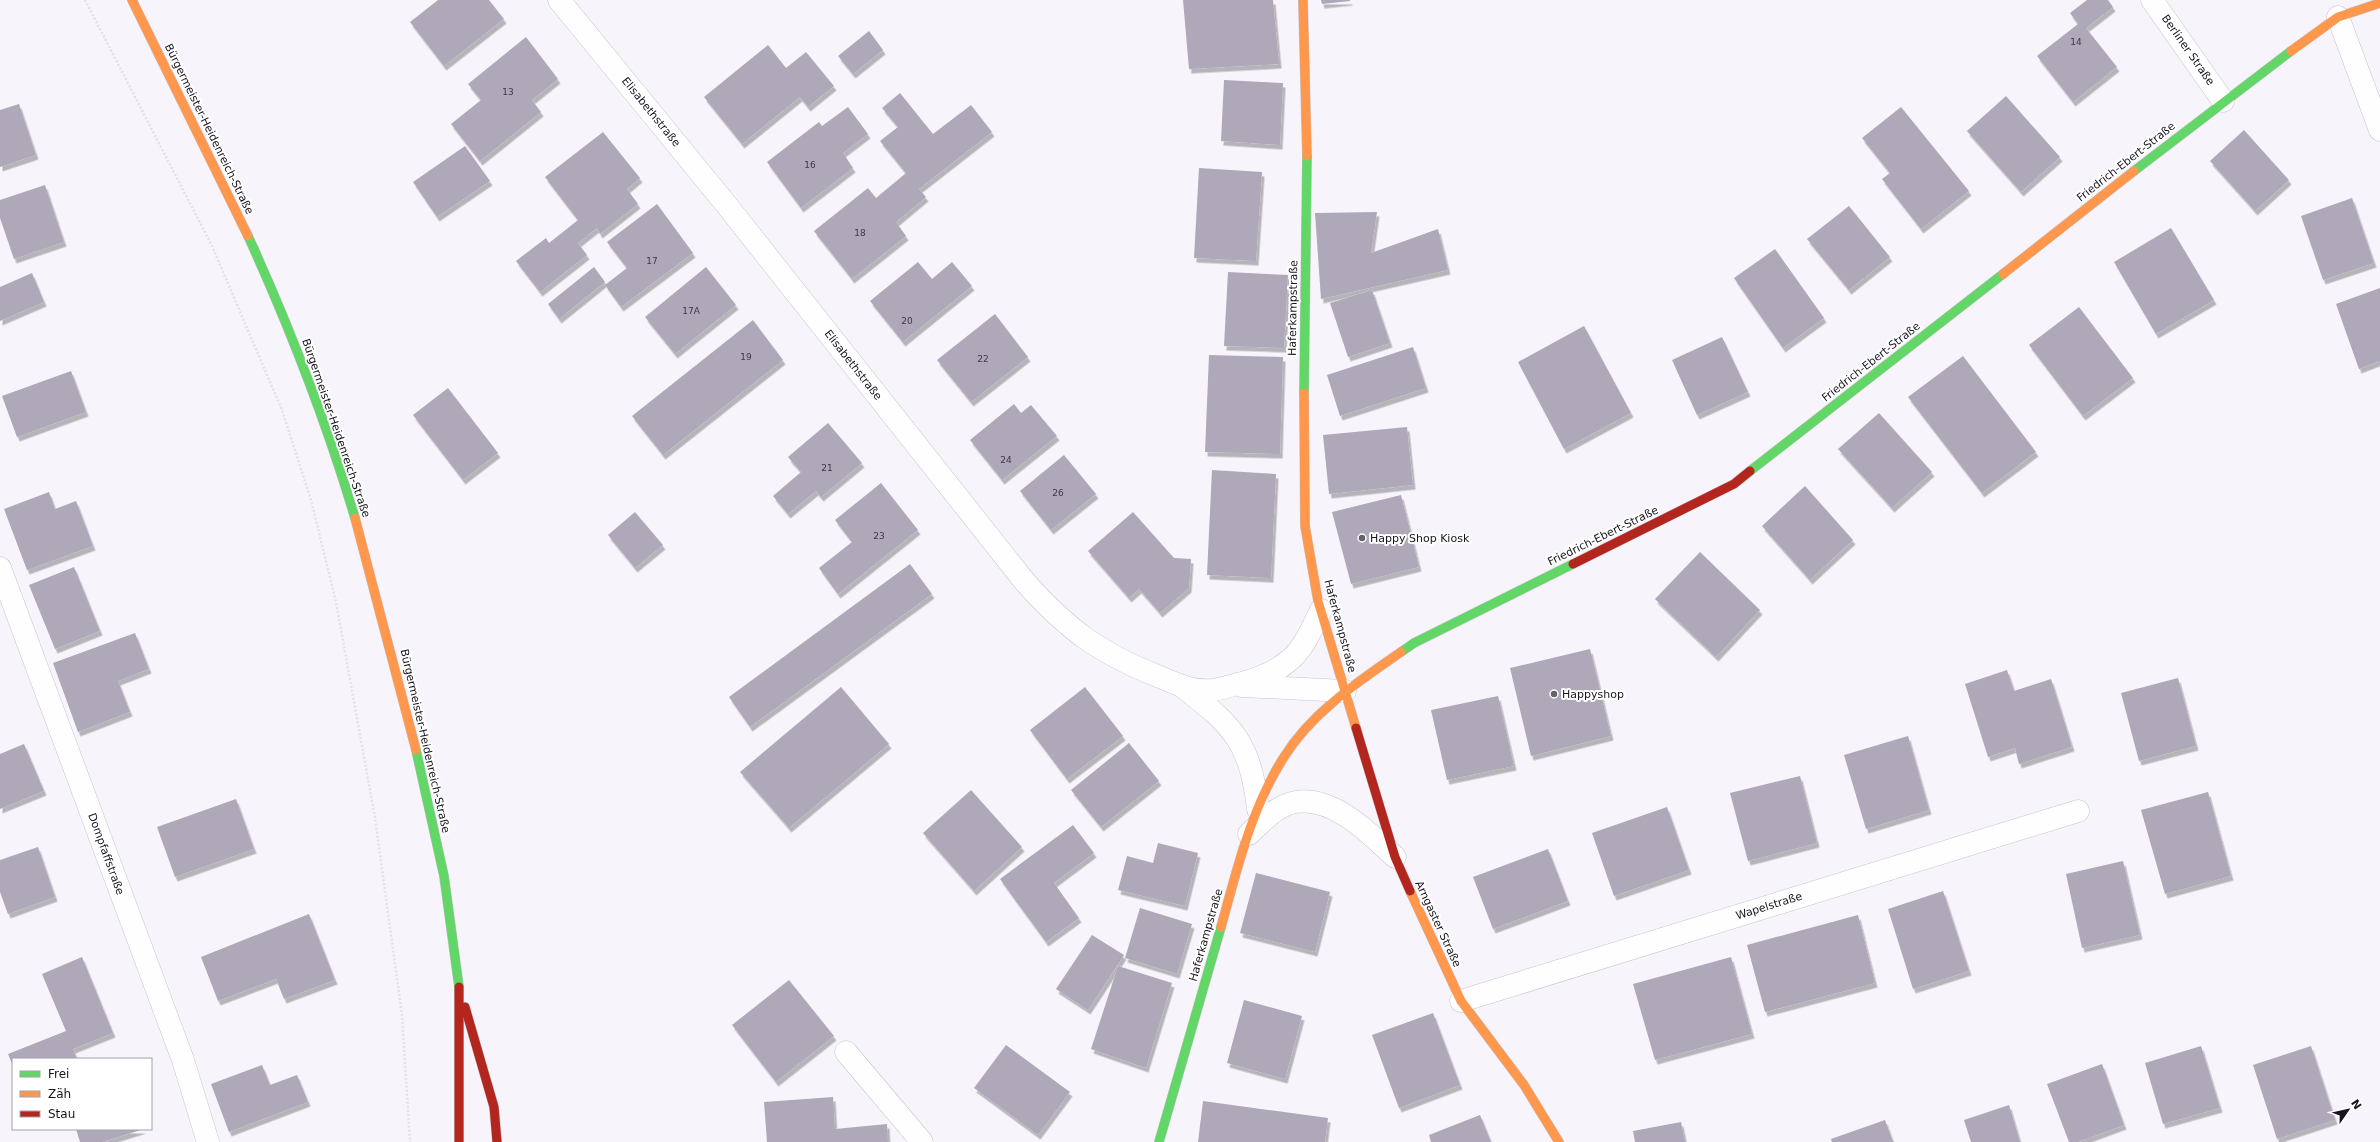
<svg xmlns="http://www.w3.org/2000/svg" width="2380" height="1142" font-family="'DejaVu Sans',sans-serif">
<style>
.building{fill:#aea8b9;filter:url(#shadow)}
.lines{fill:none;stroke-linecap:round;stroke-linejoin:round}
.lane-casing{stroke:#c7c5cc;stroke-width:23}
.street-casing{stroke:#c7c5cc;stroke-width:23}
.fast-casing{stroke:#c7c5cc;stroke-width:10}
.slow-casing{stroke:#c7c5cc;stroke-width:10}
.jam-casing{stroke:#c7c5cc;stroke-width:10}
.path{stroke:#e2e1e3;stroke-width:2.5;stroke-dasharray:2 2;stroke-linecap:butt}
.lane{stroke:#fefefe;stroke-width:22}
.street{stroke:#fefefe;stroke-width:22}
.fast{stroke:#63d668;stroke-width:9}
.slow{stroke:#ff974d;stroke-width:9}
.jam{stroke:#b3261e;stroke-width:9}
.poi-dot{fill:#65636b;stroke:#fff;stroke-width:1.5}
.labels{text-anchor:middle;dominant-baseline:central;stroke-width:4;stroke-linejoin:round;paint-order:stroke}
.number-label{font-size:9px;fill:#3d3944}
.street-label{font-size:11px;fill:#17141d;stroke:#fff}
.poi-label{font-size:11px;fill:#17141d;stroke:#fff;text-anchor:start}
</style>
<defs>
<filter id="shadow"><feDropShadow dx="2.5" dy="4.5" stdDeviation="0" flood-color="#0004"/></filter>
</defs>
<rect width="100%" height="100%" fill="#f7f5fb"/>
<g class="building">
<path d="M438,0H489L504,19L444,66L410,22Z"/>
<path d="M1183,0H1273L1279,64L1189,69Z"/>
<path d="M1321,0H1350V1L1322,4Z"/>
<path d="M2087,0H2108L2113,7L2086,28L2117,67L2073,102L2037,56L2078,24L2070,13Z"/>
<path d="M869,31L883,50L853,74L838,56Z"/>
<path d="M526,37L558,79L532,100L541,112L480,161L451,124L481,100L468,84Z"/>
<path d="M768,45L786,68L806,52L834,86L808,107L800,97L742,144L704,97Z"/>
<path d="M1224,80L1283,83L1280,145L1221,141Z"/>
<path d="M900,93L933,134L971,105L992,132L919,189L926,197L896,222L906,236L852,279L814,231L868,188L876,198L906,173L880,141L898,127L882,108Z"/>
<path d="M2006,96L2060,157L2021,192L1967,131Z"/>
<path d="M19,104L36,155L0,167V110Z"/>
<path d="M848,107L868,134L843,153L853,168L801,208L767,162L819,122L822,126Z"/>
<path d="M1901,107L1969,191L1921,229L1882,179L1890,173L1862,138Z"/>
<path d="M2244,130L2289,180L2255,211L2210,161Z"/>
<path d="M603,132L640,178L627,189L638,204L600,234L597,228L578,243L587,255L540,292L516,261L546,238L549,243L578,220L545,177Z"/>
<path d="M465,146L490,181L437,217L413,182Z"/>
<path d="M1199,168L1262,172L1256,261L1194,258Z"/>
<path d="M45,185L64,242L14,259L0,218V200Z"/>
<path d="M2352,198L2374,263L2323,280L2301,216Z"/>
<path d="M657,204L693,253L621,307L605,285L627,268L607,242Z"/>
<path d="M1849,206L1890,257L1849,290L1807,239Z"/>
<path d="M1377,212L1371,253L1438,229L1448,270L1321,299L1315,213Z"/>
<path d="M2171,228L2214,300L2156,334L2114,262Z"/>
<path d="M1775,249L1824,318L1783,348L1734,278Z"/>
<path d="M918,262L932,279L952,262L972,286L903,342L870,301Z"/>
<path d="M594,267L605,282L559,319L548,304Z"/>
<path d="M706,267L736,305L675,354L645,317Z"/>
<path d="M1228,272L1288,275L1284,348L1224,346Z"/>
<path d="M32,273L44,302L0,321V287Z"/>
<path d="M2380,288V361L2359,369L2336,304Z"/>
<path d="M1372,290L1390,343L1348,357L1330,303Z"/>
<path d="M2079,307L2133,378L2083,416L2029,345Z"/>
<path d="M995,314L1028,357L971,402L937,360Z"/>
<path d="M753,320L783,360L663,455L632,416Z"/>
<path d="M1584,326L1631,413L1564,449L1518,362Z"/>
<path d="M1722,337L1748,392L1697,415L1672,360Z"/>
<path d="M1413,347L1426,388L1340,416L1327,375Z"/>
<path d="M1209,355L1283,357L1280,454L1205,452Z"/>
<path d="M1963,356L2036,452L1982,493L1908,397Z"/>
<path d="M71,371L86,412L17,437L2,396Z"/>
<path d="M448,388L498,453L463,480L413,415Z"/>
<path d="M1014,404L1021,413L1031,405L1057,436L1002,480L970,440Z"/>
<path d="M1879,413L1932,472L1892,508L1838,449Z"/>
<path d="M828,423L862,463L821,497L816,491L788,514L773,496L801,472L788,457Z"/>
<path d="M1407,427L1413,485L1329,494L1323,435Z"/>
<path d="M1064,455L1096,494L1051,530L1020,491Z"/>
<path d="M1212,470L1276,474L1271,578L1207,575Z"/>
<path d="M881,483L918,530L838,594L819,568L852,542L835,520Z"/>
<path d="M1805,486L1853,540L1810,580L1762,526Z"/>
<path d="M49,492L55,509L76,501L93,546L27,570L4,509Z"/>
<path d="M1401,495L1419,567L1351,584L1332,512Z"/>
<path d="M635,512L663,545L635,568L608,535Z"/>
<path d="M1133,512L1174,558L1191,559L1189,588L1160,613L1139,589L1129,598L1088,551Z"/>
<path d="M1700,552L1760,610L1716,657L1655,599Z"/>
<path d="M910,564L932,594L750,727L729,697Z"/>
<path d="M74,567L100,631L55,649L29,585Z"/>
<path d="M135,633L149,669L118,681L130,712L78,732L53,663Z"/>
<path d="M1590,649L1611,736L1531,756L1510,668Z"/>
<path d="M2007,670L2014,691L2051,679L2072,747L2019,764L2015,748L1988,757L1965,684Z"/>
<path d="M2178,678L2196,746L2139,761L2121,693Z"/>
<path d="M841,687L889,744L789,828L740,772Z"/>
<path d="M1085,687L1123,736L1067,779L1030,730Z"/>
<path d="M1498,696L1514,766L1447,780L1431,710Z"/>
<path d="M1908,736L1929,810L1866,829L1844,755Z"/>
<path d="M1129,743L1159,781L1101,827L1071,790Z"/>
<path d="M24,744L44,791L0,809V754Z"/>
<path d="M1800,776L1817,843L1748,861L1730,793Z"/>
<path d="M971,790L1022,847L974,891L923,833Z"/>
<path d="M2208,792L2231,876L2165,894L2141,810Z"/>
<path d="M236,799L254,849L175,877L157,827Z"/>
<path d="M1667,807L1689,870L1614,896L1592,833Z"/>
<path d="M1073,825L1094,853L1054,883L1079,918L1046,942L1000,879Z"/>
<path d="M1158,843L1198,853L1185,906L1118,890L1127,856L1153,863Z"/>
<path d="M38,847L55,897L8,914L0,892V860Z"/>
<path d="M1548,849L1568,901L1493,929L1473,877Z"/>
<path d="M2123,861L2140,935L2082,948L2066,874Z"/>
<path d="M1256,873L1330,892L1315,952L1240,933Z"/>
<path d="M1943,891L1969,971L1913,989L1888,909Z"/>
<path d="M1140,908L1192,924L1177,974L1125,958Z"/>
<path d="M309,914L335,980L284,999L276,979L218,1001L201,957Z"/>
<path d="M1858,915L1875,983L1765,1012L1747,945Z"/>
<path d="M1092,935L1124,955L1088,1010L1056,989Z"/>
<path d="M82,957L113,1033L73,1049L77,1059H13V1066L8,1054L66,1031L42,974Z"/>
<path d="M1731,957L1752,1034L1655,1060L1633,984Z"/>
<path d="M1118,966L1172,983L1146,1068L1091,1049Z"/>
<path d="M789,980L834,1036L776,1082L732,1025Z"/>
<path d="M1244,1000L1302,1016L1285,1079L1227,1063Z"/>
<path d="M1433,1013L1460,1085L1399,1108L1372,1035Z"/>
<path d="M1006,1045L1070,1092L1038,1135L974,1088Z"/>
<path d="M2201,1046L2220,1108L2163,1124L2145,1063Z"/>
<path d="M2311,1046L2335,1120L2277,1139L2253,1065Z"/>
<path d="M2102,1064L2124,1125L2078,1142H2069L2047,1084Z"/>
<path d="M262,1065L270,1085L297,1075L308,1102L229,1132L211,1084Z"/>
<path d="M833,1097L835,1129L887,1124L888,1142H767L764,1102Z"/>
<path d="M1203,1101L1328,1118L1325,1142H1198Z"/>
<path d="M2009,1105L2020,1142H1971L1964,1120Z"/>
<path d="M1480,1115L1491,1142H1431L1429,1135Z"/>
<path d="M1885,1120L1893,1142H1832L1831,1139Z"/>
<path d="M1681,1122L1685,1142H1635L1633,1131Z"/>
<path d="M76,1129H144L102,1142H80Z"/>
</g>
<g class="lines">
<defs>
<path id="lane" d="M846,1052L922,1142"/>
<g id="street">
<path d="M559,0L725,203L1025,582C1068,630 1099,653 1160,677C1176,684 1194,692 1212,690C1222,689 1232,685 1242,683C1260,678 1279,671 1293,657C1306,644 1313,626 1321,610"/>
<path d="M2152,0L2223,101"/>
<path d="M2338,17L2380,130"/>
<path d="M0,568L183,1060L208,1142"/>
<path d="M1242,686L1345,691"/>
<path d="M1183,687C1234,727 1250,742 1258,809"/>
<path d="M1249,834C1262,822 1277,805 1296,802C1334,796 1370,834 1395,857"/>
<path d="M1461,1001L2078,811"/>
</g>
<g id="fast">
<path d="M2134,171L2291,51"/>
<path d="M248,236C290,328 326,421 355,518"/>
<path d="M1304,393L1307,156"/>
<path d="M1750,471L2003,274"/>
<path d="M1401,652L1414,643L1573,564"/>
<path d="M416,750L444,876L459,987"/>
<path d="M1159,1142L1221,927"/>
</g>
<g id="slow">
<path d="M132,0L248,236"/>
<path d="M1303,0L1307,156"/>
<path d="M2291,51L2338,17L2380,3"/>
<path d="M2003,274L2134,171"/>
<path d="M1304,393L1305,526L1318,601L1356,728"/>
<path d="M355,518L416,750"/>
<path d="M1410,891L1461,1001L1524,1085L1559,1142"/>
<path d="M1221,927C1237,870 1251,808 1284,757C1312,712 1359,681 1401,652"/>
</g>
<g id="jam">
<path d="M1573,564L1734,484L1750,471"/>
<path d="M1356,728L1395,857L1410,891"/>
<path d="M465,1007L494,1107L497,1142"/>
<path d="M459,1142V987"/>
</g>
</defs>
<use href="#lane" class="lane-casing"/>
<use href="#street" class="street-casing"/>
<use href="#fast" class="fast-casing"/>
<use href="#slow" class="slow-casing"/>
<use href="#jam" class="jam-casing"/>
<path class="path" d="M85,0L212,246L282,410L311,500L336,602L375,818L402,1015L410,1142"/>
<use href="#lane" class="lane"/>
<use href="#street" class="street"/>
<use href="#fast" class="fast"/>
<use href="#slow" class="slow"/>
<use href="#jam" class="jam"/>
</g>
<g class="poi-dot">
<circle cx="1362" cy="538" r="4"/>
<circle cx="1554" cy="694" r="4"/>
</g>
<g class="labels">
<g class="number-label">
<text x="2076" y="42">14</text>
<text x="508" y="92">13</text>
<text x="810" y="165">16</text>
<text x="860" y="233">18</text>
<text x="652" y="261">17</text>
<text x="691" y="311">17A</text>
<text x="907" y="321">20</text>
<text x="746" y="357">19</text>
<text x="983" y="359">22</text>
<text x="1006" y="460">24</text>
<text x="827" y="468">21</text>
<text x="1058" y="493">26</text>
<text x="879" y="536">23</text>
</g>
<g class="street-label">
<text transform="translate(2188 50) rotate(55)">Berliner Straße</text>
<text transform="translate(651 112) rotate(51)">Elisabethstraße</text>
<text transform="translate(209 129) rotate(64)">Bürgermeister-Heidenreich-Straße</text>
<text transform="translate(2126 162) rotate(-38)">Friedrich-Ebert-Straße</text>
<text transform="translate(1293 308) rotate(-89)">Haferkampstraße</text>
<text transform="translate(1871 362) rotate(-38)">Friedrich-Ebert-Straße</text>
<text transform="translate(853 365) rotate(52)">Elisabethstraße</text>
<text transform="translate(336 428) rotate(71)">Bürgermeister-Heidenreich-Straße</text>
<text transform="translate(1603 536) rotate(-26)">Friedrich-Ebert-Straße</text>
<text transform="translate(1340 626) rotate(75)">Haferkampstraße</text>
<text transform="translate(425 741) rotate(77)">Bürgermeister-Heidenreich-Straße</text>
<text transform="translate(106 854) rotate(70)">Dompfaffstraße</text>
<text transform="translate(1769 906) rotate(-17)">Wapelstraße</text>
<text transform="translate(1438 924) rotate(65)">Arngaster Straße</text>
<text transform="translate(1206 935) rotate(-74)">Haferkampstraße</text>
</g>
<g class="poi-label">
<text x="1370" y="538">Happy Shop Kiosk</text>
<text x="1562" y="694">Happyshop</text>
</g>
</g>
<rect x="12" y="1058" width="140" height="72" fill="#ffffff" stroke="#a2a1a5"/>
<rect x="20" y="1071" width="20" height="6" fill="#63d668" stroke="#a2a1a5"/>
<text x="48" y="1078" font-size="12" fill="#17141d">Frei</text>
<rect x="20" y="1091" width="20" height="6" fill="#ff974d" stroke="#a2a1a5"/>
<text x="48" y="1098" font-size="12" fill="#17141d">Zäh</text>
<rect x="20" y="1111" width="20" height="6" fill="#b3261e" stroke="#a2a1a5"/>
<text x="48" y="1118" font-size="12" fill="#17141d">Stau</text>
<g transform="translate(2348 1110) rotate(56)" stroke="#ffffff" stroke-width="3" paint-order="stroke">
<path d="M0-3L7 15L0 10L-7 15Z" fill="#17141d"/>
<text y="-6" font-size="11" font-weight="bold" text-anchor="middle" fill="#17141d">N</text>
</g>
</svg>
